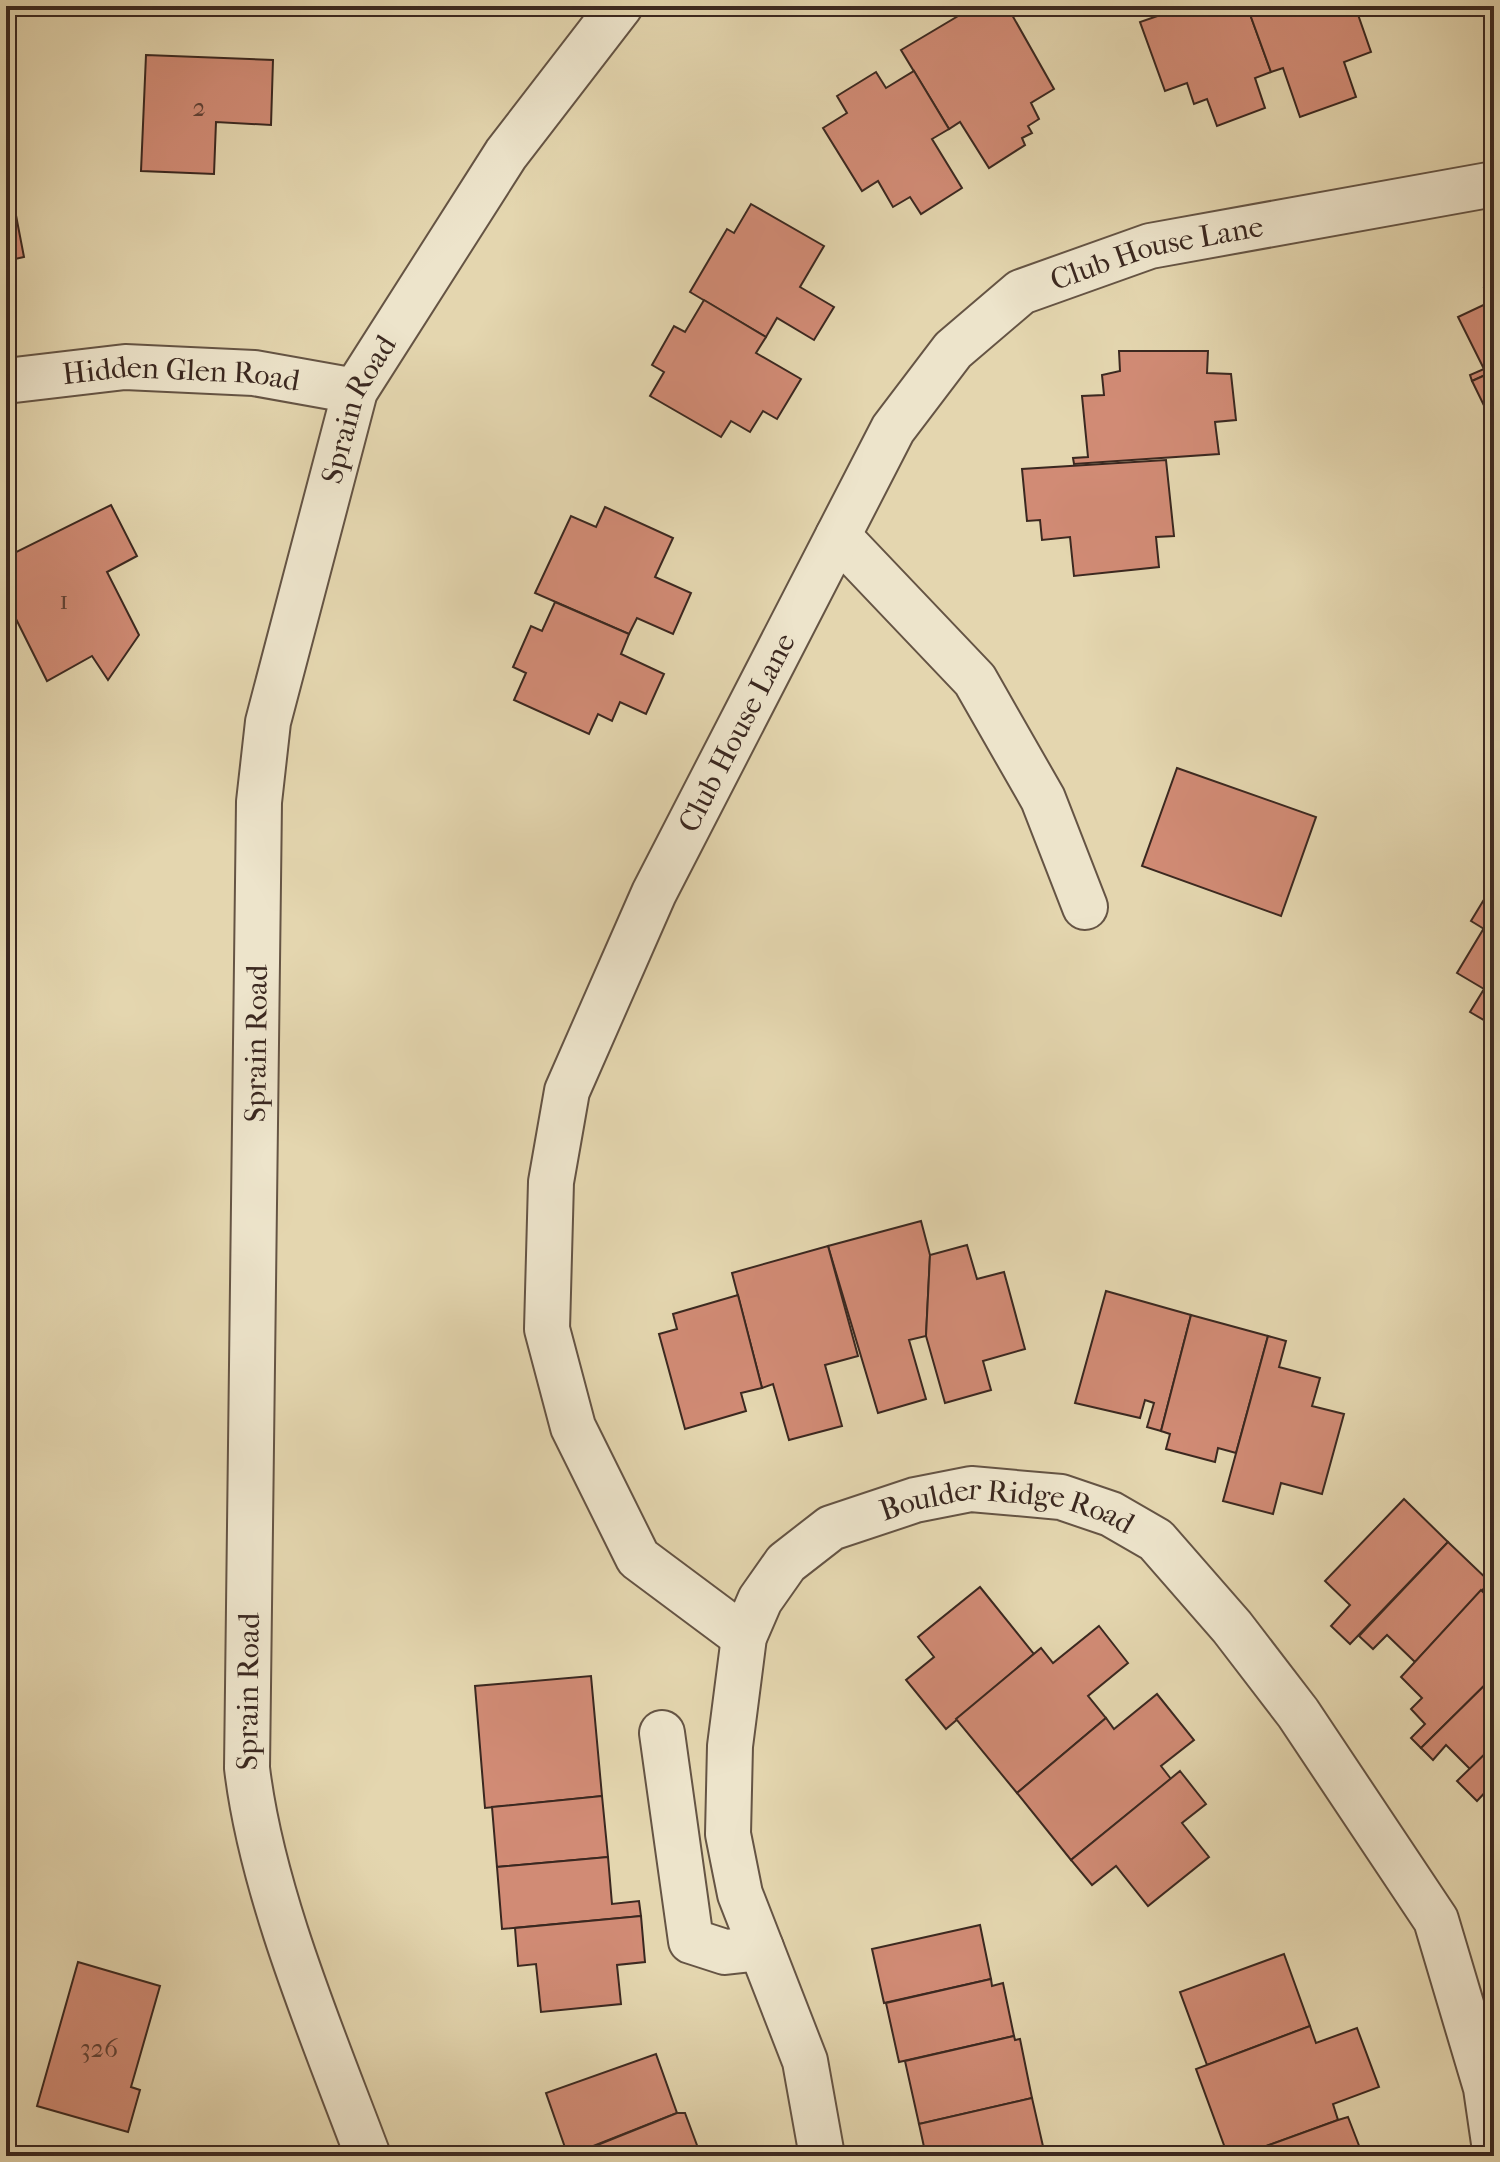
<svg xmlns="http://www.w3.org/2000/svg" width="1500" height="2162" font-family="'IM FELL French Canon',serif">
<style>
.building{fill:#d18b75;stroke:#3b2820;stroke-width:2}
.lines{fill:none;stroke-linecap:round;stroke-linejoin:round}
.minor-casing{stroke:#655444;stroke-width:48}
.minor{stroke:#ede4cb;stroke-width:44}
.labels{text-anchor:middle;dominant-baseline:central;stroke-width:7;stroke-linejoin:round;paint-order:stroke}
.number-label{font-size:26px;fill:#604135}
.street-label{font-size:30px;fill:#3b2820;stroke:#ede4cb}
</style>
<rect width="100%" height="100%" fill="#e4d6af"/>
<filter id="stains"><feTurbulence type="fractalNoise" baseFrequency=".0025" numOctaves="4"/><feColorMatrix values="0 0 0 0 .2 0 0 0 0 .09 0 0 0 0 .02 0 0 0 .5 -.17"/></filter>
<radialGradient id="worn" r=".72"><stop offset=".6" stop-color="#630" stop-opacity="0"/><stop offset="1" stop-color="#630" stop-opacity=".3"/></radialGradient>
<g class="building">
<path d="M975,6H1007L1054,89L1031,103L1039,119L1028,126L1032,133L1022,138L1025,145L989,168L960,122L949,129L901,50Z"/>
<path d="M1164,6H1247L1271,72L1255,78L1265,108L1217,126L1207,99L1194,104L1187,83L1165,91L1140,22L1166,13Z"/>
<path d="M1247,6H1355L1371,52L1344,62L1356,97L1300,117L1283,68L1271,72Z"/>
<path d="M146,55L273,60L271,125L216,122L214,174L141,171Z"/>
<path d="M914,71L949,129L932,139L962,188L921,214L910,197L893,207L878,181L862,191L823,128L847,113L837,96L876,72L886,88Z"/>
<path d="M751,204L824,246L800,287L834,307L814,340L777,318L766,337L690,292L727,229L734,233Z"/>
<path d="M14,205L24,257L6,261V207Z"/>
<path d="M1494,283V371L1472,381L1470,375L1484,369L1458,317L1490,302L1484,288Z"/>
<path d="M704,300L766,337L756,353L801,379L777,419L763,411L750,432L731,421L721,437L650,396L664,372L652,365L674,326L685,332Z"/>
<path d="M1119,351H1208L1207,373L1231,374L1236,420L1215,422L1219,454L1074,464L1073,458L1088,457L1082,396L1104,395L1102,375L1120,371Z"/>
<path d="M1494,371V426L1472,381Z"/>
<path d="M1166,460L1174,536L1156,537L1159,567L1074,576L1070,537L1042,540L1040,520L1027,521L1022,469Z"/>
<path d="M111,505L137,556L107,572L139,635L108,680L92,656L47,681L6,599V557Z"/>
<path d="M605,507L673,538L655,577L691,593L673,634L637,618L629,634L535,593L571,516L596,527Z"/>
<path d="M555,602L629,634L621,654L664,674L646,714L620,702L612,721L598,714L589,734L514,700L526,673L513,667L531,626L542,631Z"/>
<path d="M1177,768L1316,817L1281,916L1142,866Z"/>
<path d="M1494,883V935L1471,921Z"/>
<path d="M1484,928L1494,935V1026L1470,1012L1484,989L1457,973Z"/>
<path d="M921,1221L930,1255L926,1336L909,1340L926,1399L878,1413L828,1246Z"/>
<path d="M967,1245L977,1279L1004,1272L1025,1349L983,1361L991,1390L945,1403L926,1336L930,1255Z"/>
<path d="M828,1246L858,1356L825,1365L842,1426L789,1440L773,1384L762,1388L732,1273Z"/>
<path d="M1106,1291L1191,1315L1161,1431L1147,1427L1154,1403L1145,1400L1140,1418L1075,1403Z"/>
<path d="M738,1295L762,1388L741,1393L746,1411L685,1429L659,1334L677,1329L673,1314Z"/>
<path d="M1191,1315L1268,1336L1236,1453L1218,1448L1215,1462L1166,1449L1170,1434L1161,1431Z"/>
<path d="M1268,1336L1286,1341L1279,1367L1320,1378L1312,1406L1344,1414L1322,1494L1281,1483L1273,1514L1223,1501Z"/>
<path d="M1404,1499L1448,1542L1350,1644L1331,1626L1350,1605L1325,1581Z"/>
<path d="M1448,1542L1490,1582L1415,1662L1387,1635L1373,1649L1359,1636Z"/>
<path d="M980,1587L1034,1654L946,1729L906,1680L934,1657L918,1637Z"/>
<path d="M1481,1590L1494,1603V1676L1421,1748L1411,1738L1425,1724L1411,1709L1422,1698L1401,1677Z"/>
<path d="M1099,1626L1128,1663L1088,1696L1106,1718L1017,1793L956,1719L1041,1648L1053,1663Z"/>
<path d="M591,1676L602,1796L485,1808L475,1686Z"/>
<path d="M1494,1676V1745L1470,1769L1446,1745L1433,1760L1421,1748Z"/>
<path d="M1157,1694L1194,1740L1161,1766L1171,1779L1071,1860L1017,1793L1106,1718L1114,1729Z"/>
<path d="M1494,1745V1791L1490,1787L1477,1801L1457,1781Z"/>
<path d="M1180,1771L1206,1804L1182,1823L1209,1857L1148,1906L1116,1866L1092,1885L1071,1860Z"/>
<path d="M602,1796L608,1857L497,1867L492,1807Z"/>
<path d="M608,1857L612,1904L639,1901L641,1916L502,1929L497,1867Z"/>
<path d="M641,1916L645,1962L617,1965L621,2004L541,2012L536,1964L518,1966L515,1928Z"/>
<path d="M980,1925L991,1979L884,2003L872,1949Z"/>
<path d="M1284,1954L1310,2026L1207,2065L1180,1992Z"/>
<path d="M78,1962L160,1986L131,2087L140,2090L128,2132L37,2106Z"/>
<path d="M991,1979L992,1986L1003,1983L1014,2036L899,2062L886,2003Z"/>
<path d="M1310,2026L1316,2043L1357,2028L1379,2087L1333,2104L1338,2120L1239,2156H1228L1196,2069Z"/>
<path d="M1014,2036L1015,2040L1020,2039L1032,2098L919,2124L905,2061Z"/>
<path d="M656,2054L677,2113L568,2156L546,2093Z"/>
<path d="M1032,2098L1045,2155L926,2156L919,2124Z"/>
<path d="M677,2113H685L701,2156H570Z"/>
<path d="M1348,2117L1363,2156L1244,2154L1338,2120Z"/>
</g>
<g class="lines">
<defs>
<g id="minor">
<path id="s1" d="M6,381L125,367L254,373L355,391"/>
<path d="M838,536L975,680L1043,799L1085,907"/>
<path id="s2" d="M744,1637L638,1558L573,1427L547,1329L551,1182L567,1091L654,893L893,429L953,350L1021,292L1150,246L1494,184"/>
<path d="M662,1733L691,1941L725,1952L761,1948"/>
<path id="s3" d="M368,2156C323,2036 262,1894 247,1768L259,802L268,722L355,391L506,154L620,6"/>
<path id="s4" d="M822,2156L805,2061L740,1894L728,1834L730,1746L744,1637L760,1600L786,1563L831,1528L915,1500L971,1489L1061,1497L1111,1514L1156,1540L1232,1627L1298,1713L1436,1920L1486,2088L1494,2143"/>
</g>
</defs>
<use href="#minor" class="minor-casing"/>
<use href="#minor" class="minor"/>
</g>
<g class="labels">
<g class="number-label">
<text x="199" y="107">2</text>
<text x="64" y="600">1</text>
<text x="99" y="2048">326</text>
</g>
<g class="street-label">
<text stroke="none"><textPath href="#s2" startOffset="1688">Club House Lane</textPath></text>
<text stroke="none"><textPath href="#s1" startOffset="176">Hidden Glen Road</textPath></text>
<text stroke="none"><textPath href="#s3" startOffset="1780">Sprain Road</textPath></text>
<text stroke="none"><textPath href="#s2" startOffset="1016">Club House Lane</textPath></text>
<text stroke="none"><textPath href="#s3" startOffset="1132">Sprain Road</textPath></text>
<text stroke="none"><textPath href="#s4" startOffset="860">Boulder Ridge Road</textPath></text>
<text stroke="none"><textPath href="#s3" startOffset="484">Sprain Road</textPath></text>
</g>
</g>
<rect width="1500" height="2162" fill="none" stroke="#e4d6af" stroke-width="32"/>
<rect x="8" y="8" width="1484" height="2146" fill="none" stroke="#3b2820" stroke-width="4"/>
<rect x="16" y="16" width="1468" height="2130" fill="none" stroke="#3b2820" stroke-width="2"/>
<rect width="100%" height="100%" filter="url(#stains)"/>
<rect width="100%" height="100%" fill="url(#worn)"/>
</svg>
